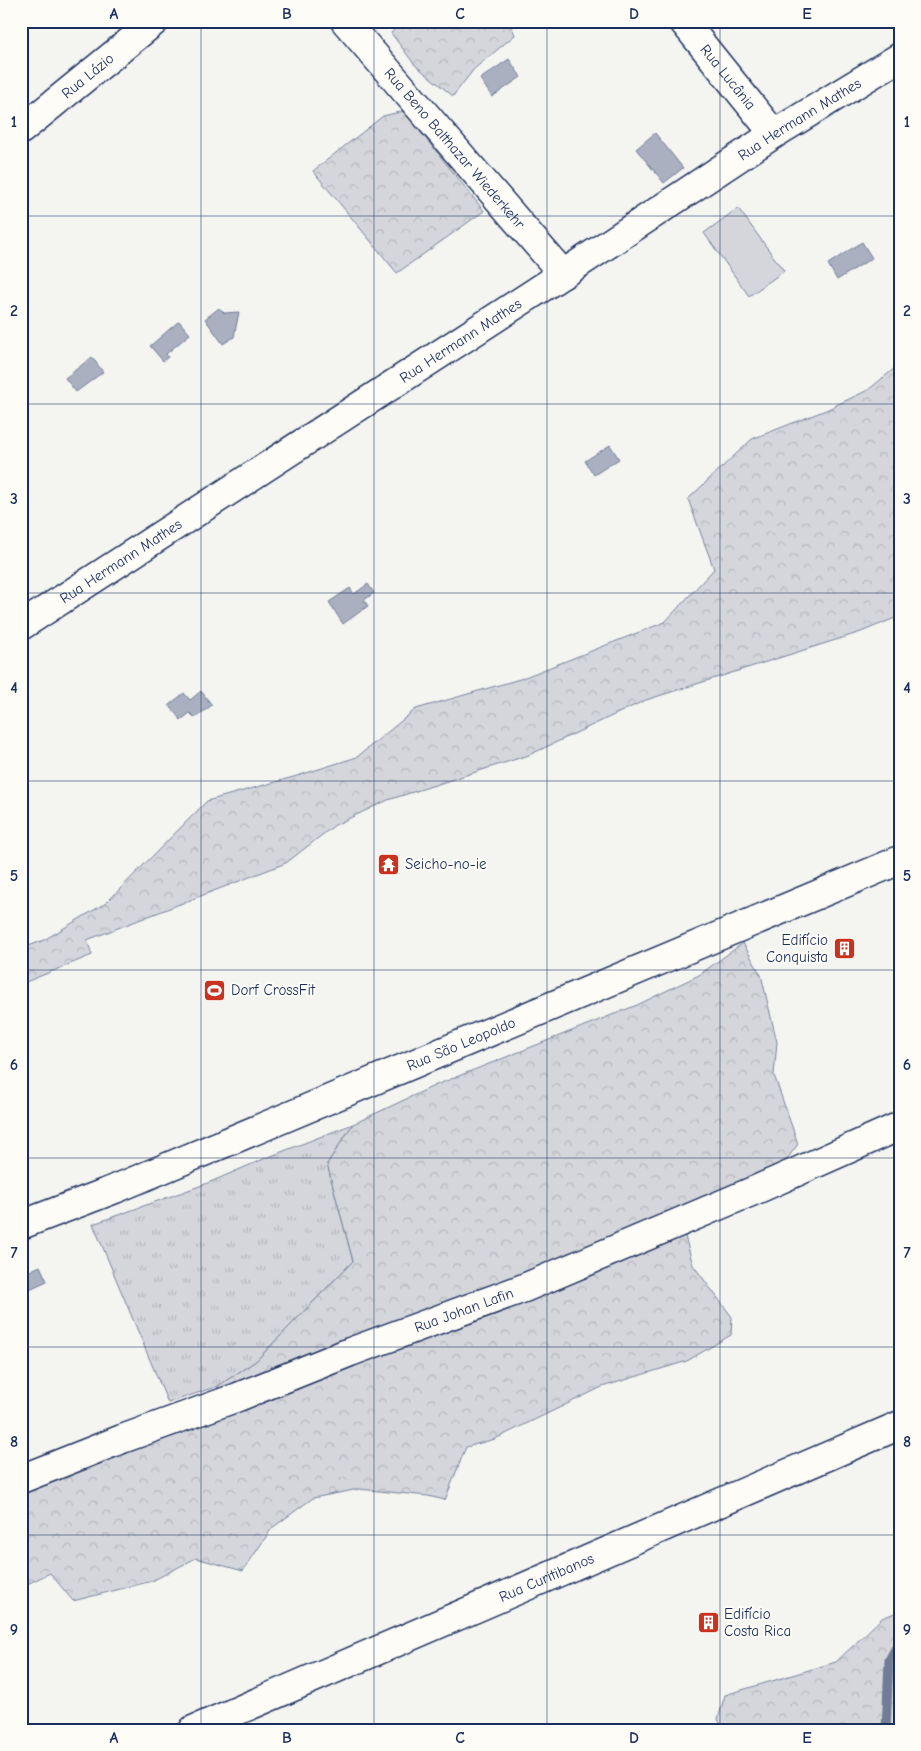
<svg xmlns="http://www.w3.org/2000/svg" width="921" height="1751" font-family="'Comic Neue',sans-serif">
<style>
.grass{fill:url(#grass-tufts);stroke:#78829c}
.forest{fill:url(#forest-crowns);stroke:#78829c}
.pitch{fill:#d4d6db;stroke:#78829c}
.water{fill:#aab0bf;stroke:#717c98}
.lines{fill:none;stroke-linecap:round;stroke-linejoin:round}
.stream{stroke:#717c98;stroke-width:9}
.minor-casing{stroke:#1b2f5e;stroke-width:31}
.minor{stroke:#fdfcf7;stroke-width:28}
.grid{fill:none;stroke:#1b2f5e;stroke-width:1;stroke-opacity:0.55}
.labels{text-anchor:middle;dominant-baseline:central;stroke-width:4;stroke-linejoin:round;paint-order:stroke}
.street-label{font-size:15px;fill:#1b2f5e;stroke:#fdfcf7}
.poi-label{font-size:15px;fill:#1b2f5e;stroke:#fdfcf7;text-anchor:start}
.neatline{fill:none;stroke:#1b2f5e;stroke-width:2}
.grid-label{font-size:16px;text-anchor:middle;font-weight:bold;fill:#1b2f5e}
</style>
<defs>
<pattern id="grass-tufts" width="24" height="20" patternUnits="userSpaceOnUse" patternTransform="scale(1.25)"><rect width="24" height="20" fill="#d4d6db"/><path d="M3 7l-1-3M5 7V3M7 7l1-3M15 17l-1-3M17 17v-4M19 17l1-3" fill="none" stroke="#b5b8be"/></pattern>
<pattern id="forest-crowns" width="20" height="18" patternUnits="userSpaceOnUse" patternTransform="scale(1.25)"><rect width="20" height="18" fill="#d4d6db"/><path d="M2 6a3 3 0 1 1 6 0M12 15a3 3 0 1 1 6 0" fill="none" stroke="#b5b8be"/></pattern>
</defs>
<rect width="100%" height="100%" fill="#f4f4f1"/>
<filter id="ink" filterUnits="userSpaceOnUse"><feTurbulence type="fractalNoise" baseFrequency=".02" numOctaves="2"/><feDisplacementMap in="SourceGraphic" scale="10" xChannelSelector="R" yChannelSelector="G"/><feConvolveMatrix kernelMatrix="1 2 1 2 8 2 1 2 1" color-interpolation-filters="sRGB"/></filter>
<g filter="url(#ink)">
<path class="grass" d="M353,1124L327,1164L353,1261L256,1361L218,1386L168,1403L93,1224L208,1183L266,1158Z"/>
<g class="forest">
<path d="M403,21H509L515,35L474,69L453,96L415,65L391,33Z"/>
<path d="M404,111L484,211L397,273L313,171L383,116Z"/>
<path d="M900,364V616L861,632L646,700L529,755L388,800L335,825L286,863L87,940L92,955L21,984V949L44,940L106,903L207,801L297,776L357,757L416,709L520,679L665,622L714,569L688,499L752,439L826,410L868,390Z"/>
<path d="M743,943L761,975L777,1042L774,1075L798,1144L777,1173L679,1215L693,1265L732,1317L731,1335L687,1361L602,1387L495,1439L466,1447L445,1500L428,1496L359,1489L313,1498L272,1528L243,1571L196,1558L152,1581L73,1601L50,1573L21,1587V1495L45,1480L208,1418L218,1386L256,1361L353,1261L327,1164L353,1124L436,1085L637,1005L699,975Z"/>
<path d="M900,1611V1730H723L718,1719L725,1695L836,1662L882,1618Z"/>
</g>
<path class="pitch" d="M738,208L784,271L749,296L704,233Z"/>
<g class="water">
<path d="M509,59L521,77L492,97L480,79Z"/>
<path d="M655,133L683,168L664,183L636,149Z"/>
<path d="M862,242L872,258L837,280L828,264Z"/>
<path d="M219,308L224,313L239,312L234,337L223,344L205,319Z"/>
<path d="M179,321L190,334L166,354L168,357L163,361L150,346Z"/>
<path d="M92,357L103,372L76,392L65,378Z"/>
<path d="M610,445L619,459L594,475L585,461Z"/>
<path d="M368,584L374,593L364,600L368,606L343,624L329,602L350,588L354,594Z"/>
<path d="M201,691L212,705L195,718L190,713L181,720L169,705L184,693L190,700Z"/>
<path d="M40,1266L47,1281L21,1293V1275Z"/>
</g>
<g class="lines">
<path class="stream" d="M886,1730L889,1660L900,1640"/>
<defs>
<g id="minor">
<path id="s1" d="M345,21L563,274"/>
<path id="s2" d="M683,21L774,134"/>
<path id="s3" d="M21,130L155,21"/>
<path id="s4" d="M21,626L563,274L774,134L900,57"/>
<path id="s5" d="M21,1225L115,1189L900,860"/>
<path id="s6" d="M21,1479L122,1439L238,1397L350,1352L524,1288L758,1189L900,1126"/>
<path id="s7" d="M193,1730L900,1425"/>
</g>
</defs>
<use href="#minor" class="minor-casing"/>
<use href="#minor" class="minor"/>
</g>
</g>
<path class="grid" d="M201,21V1730M374,21V1730M547,21V1730M720,21V1730M21,216H900M21,404H900M21,593H900M21,781H900M21,970H900M21,1158H900M21,1347H900M21,1535H900"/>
<defs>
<symbol id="temple-square" viewBox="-11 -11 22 22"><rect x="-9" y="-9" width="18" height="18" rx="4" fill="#c8321e" stroke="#fdfcf7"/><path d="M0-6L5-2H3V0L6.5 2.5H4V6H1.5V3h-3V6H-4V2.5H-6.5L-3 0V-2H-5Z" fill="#fff"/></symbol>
<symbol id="building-square" viewBox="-11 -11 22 22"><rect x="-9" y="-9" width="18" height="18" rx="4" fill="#c8321e" stroke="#fdfcf7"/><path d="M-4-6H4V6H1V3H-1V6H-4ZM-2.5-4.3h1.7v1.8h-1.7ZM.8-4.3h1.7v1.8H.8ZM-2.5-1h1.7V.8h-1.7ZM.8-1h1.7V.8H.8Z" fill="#fff"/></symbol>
<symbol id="stadium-square" viewBox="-11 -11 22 22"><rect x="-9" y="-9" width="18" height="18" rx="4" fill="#c8321e" stroke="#fdfcf7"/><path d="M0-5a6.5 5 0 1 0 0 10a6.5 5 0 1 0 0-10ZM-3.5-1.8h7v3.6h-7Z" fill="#fff"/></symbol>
</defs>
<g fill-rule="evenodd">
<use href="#temple-square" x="376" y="852" width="25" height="25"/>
<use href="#building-square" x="832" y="936" width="25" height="25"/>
<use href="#stadium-square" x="202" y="978" width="25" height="25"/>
<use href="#building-square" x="696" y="1610" width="25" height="25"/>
</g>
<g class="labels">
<g class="street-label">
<text stroke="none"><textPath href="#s3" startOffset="86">Rua Lázio</textPath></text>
<text stroke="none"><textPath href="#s2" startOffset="72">Rua Lucânia</textPath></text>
<text stroke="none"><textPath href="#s4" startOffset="929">Rua Hermann Mathes</textPath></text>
<text stroke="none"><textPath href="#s1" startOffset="168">Rua Beno Balthazar Wiederkehr</textPath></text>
<text stroke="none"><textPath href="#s4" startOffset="524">Rua Hermann Mathes</textPath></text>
<text stroke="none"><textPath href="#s4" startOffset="119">Rua Hermann Mathes</textPath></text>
<text stroke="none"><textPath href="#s5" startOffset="476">Rua São Leopoldo</textPath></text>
<text stroke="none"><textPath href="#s6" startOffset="474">Rua Johan Lafin</textPath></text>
<text stroke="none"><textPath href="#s7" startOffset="385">Rua Curitibanos</textPath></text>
</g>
<g class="poi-label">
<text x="405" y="864">Seicho-no-ie</text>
<text x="828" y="940" text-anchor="end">Edifício<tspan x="828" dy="17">Conquista</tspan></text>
<text x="231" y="990">Dorf CrossFit</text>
<text x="724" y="1614">Edifício<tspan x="724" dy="17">Costa Rica</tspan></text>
</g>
</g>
<rect width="921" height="1751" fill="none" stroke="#fdfcf7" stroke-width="55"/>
<rect x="28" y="28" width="866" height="1696" class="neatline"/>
<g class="grid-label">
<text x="114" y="19">A</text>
<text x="287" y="19">B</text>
<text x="460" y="19">C</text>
<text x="634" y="19">D</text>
<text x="807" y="19">E</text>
<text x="14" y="127">1</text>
<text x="907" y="127">1</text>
<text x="14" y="316">2</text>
<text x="907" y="316">2</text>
<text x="14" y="504">3</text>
<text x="907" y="504">3</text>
<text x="14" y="693">4</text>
<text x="907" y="693">4</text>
<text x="14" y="881">5</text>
<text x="907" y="881">5</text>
<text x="14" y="1070">6</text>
<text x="907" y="1070">6</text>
<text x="14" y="1258">7</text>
<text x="907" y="1258">7</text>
<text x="14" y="1447">8</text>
<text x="907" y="1447">8</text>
<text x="14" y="1635">9</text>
<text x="907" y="1635">9</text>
<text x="114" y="1743">A</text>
<text x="287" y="1743">B</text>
<text x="460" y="1743">C</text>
<text x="634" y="1743">D</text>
<text x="807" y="1743">E</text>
</g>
</svg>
